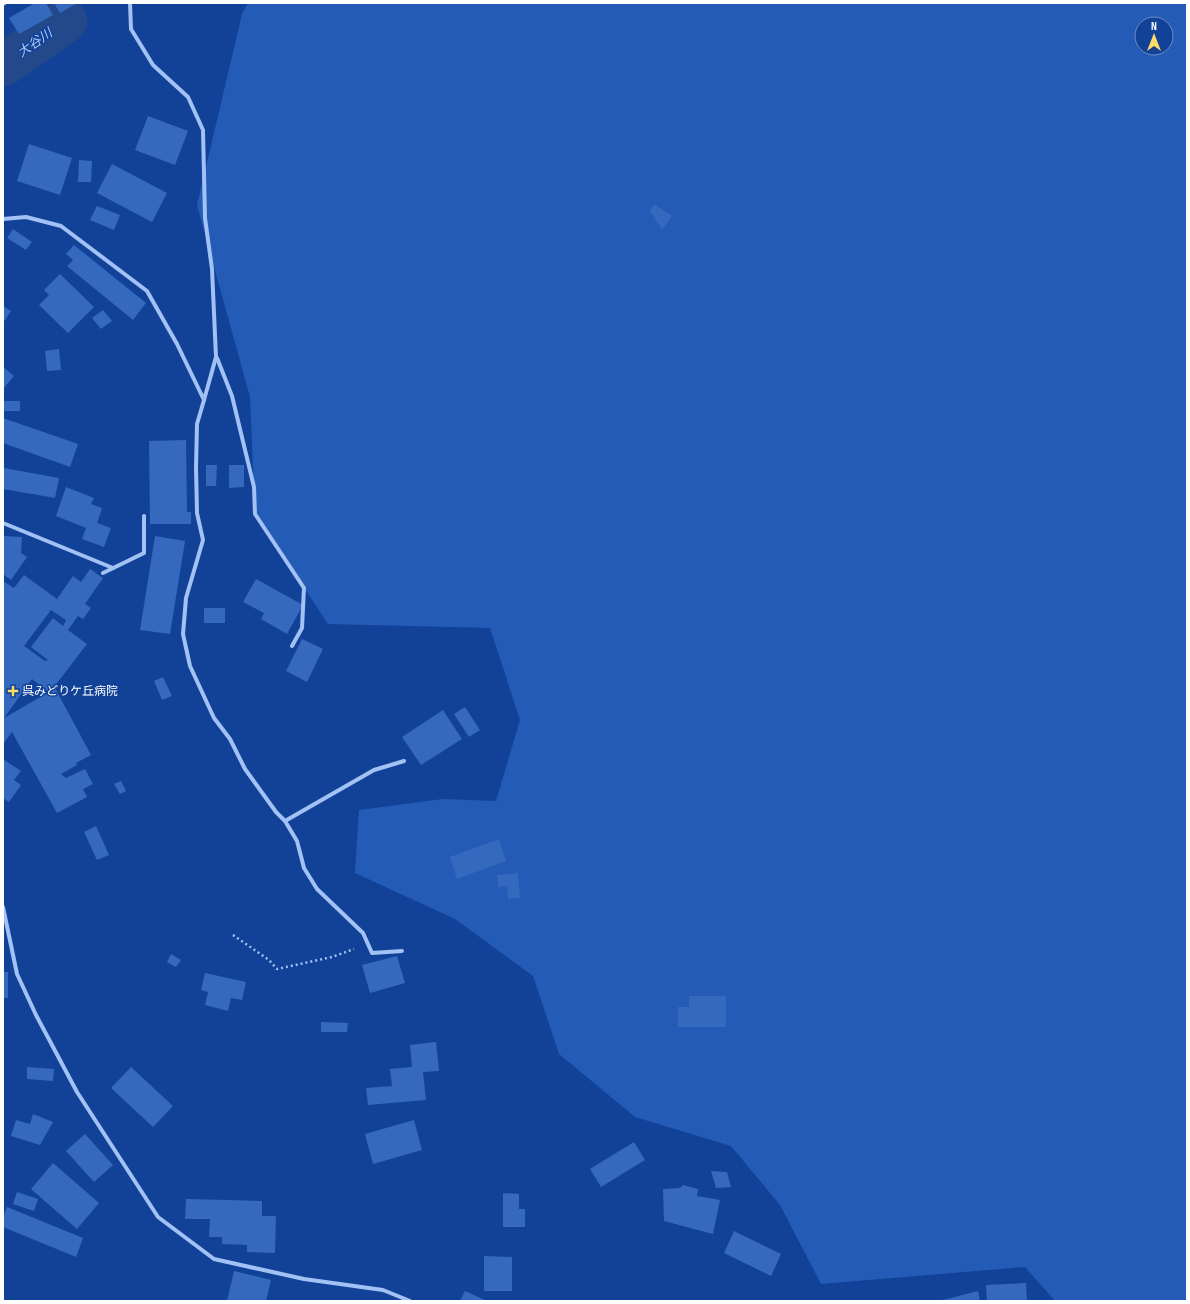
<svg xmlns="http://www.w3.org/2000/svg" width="1190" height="1304" font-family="'Sofia Sans Condensed','Noto Sans JP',sans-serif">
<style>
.green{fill:#235bb7;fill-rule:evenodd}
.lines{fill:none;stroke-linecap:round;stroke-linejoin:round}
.river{stroke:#24498a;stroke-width:43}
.building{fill:#3469be;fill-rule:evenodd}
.path{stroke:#a2c1f4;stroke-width:2.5;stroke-dasharray:2 3;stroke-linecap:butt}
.street{stroke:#a2c1f4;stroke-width:4}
.poi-dot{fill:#ffdd65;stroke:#114298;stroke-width:1.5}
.labels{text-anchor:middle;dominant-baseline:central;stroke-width:3;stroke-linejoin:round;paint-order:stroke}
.poi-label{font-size:12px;fill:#fff;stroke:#114298;text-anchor:start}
.water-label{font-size:13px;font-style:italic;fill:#aeccfb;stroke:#114298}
</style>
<rect width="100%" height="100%" fill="#114298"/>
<path class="green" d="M248,3H1187V1301H1055L1025,1267L821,1284L780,1205L731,1146L635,1117L559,1054L533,976L455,919L355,873L359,810L443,799L496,801L520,720L490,628L328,624L255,514L250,397L197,205L242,14ZM1142,24H1166V48H1142Z"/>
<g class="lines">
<path class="river" d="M3,65L66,21"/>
</g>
<g class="building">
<path d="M35,3H46L53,15L19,34L9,18Z"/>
<path d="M54,3H77L60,13Z"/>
<path d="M148,116L188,131L175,165L135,150Z"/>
<path d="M29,144L72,158L60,195L17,181Z"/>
<path d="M79,160L92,161L91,182H78Z"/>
<path d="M112,164L167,193L152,222L97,193Z"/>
<path d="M654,204L672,216L662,230L650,211Z"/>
<path d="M97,206L120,215L114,230L90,220Z"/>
<path d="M13,229L32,242L26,250L7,238Z"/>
<path d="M74,245L146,303L133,320L67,266L73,260L66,254Z"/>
<path d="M60,274L94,307L68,333L39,305L49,295L44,290Z"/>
<path d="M3,306L11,311L3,323Z"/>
<path d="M103,310L112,321L101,329L92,318Z"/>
<path d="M59,349L61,370L47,371L45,351Z"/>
<path d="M3,367L14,376L3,389Z"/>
<rect x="3" y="401" width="17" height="10"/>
<path d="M3,418L78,444L70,467L3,443Z"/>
<path d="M186,440L187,512H191V524H150L149,441Z"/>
<path d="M206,465H217L216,486H206Z"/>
<path d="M229,465H244V487L229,488Z"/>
<path d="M4,468L59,478L55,498L3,489Z"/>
<path d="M66,487L94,498L91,504L102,508L97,523L111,528L104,547L82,539L86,528L56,516Z"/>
<path d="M3,536L22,537L21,553L27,557L11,580L3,574Z"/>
<path d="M155,536L185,541L170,634L140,630Z"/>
<path d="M90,569L103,578L85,604L91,608L83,619L78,616L68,630L87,644L51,691L55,688L91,755L76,763L77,765L61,774L66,778L85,769L93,784L83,789L87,797L57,813L12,732L3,744V581L14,588L24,575L57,599L73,576L81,582ZM51,610L66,620L63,626L53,618L31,647L48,660L45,661L24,646ZM32,679L49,692L4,718Z"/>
<path d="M256,579L303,605L287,634L261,619L264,613L243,602Z"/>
<rect x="204" y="608" width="21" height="15"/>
<path d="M302,639L323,649L307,682L286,671Z"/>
<path d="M163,677L172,696L162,700L154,681Z"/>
<path d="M465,707L480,730L469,737L454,714Z"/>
<path d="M443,710L462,739L421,765L402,737Z"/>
<path d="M3,759L21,771L14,780L21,785L9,802L3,798Z"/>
<path d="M121,781L126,791L120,794L114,784Z"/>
<path d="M96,826L109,855L97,860L84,832Z"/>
<path d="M499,839L506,861L457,879L450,857Z"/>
<path d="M518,873L520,898L508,899L507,886L498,887L497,875Z"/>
<path d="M171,954L181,960L176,967L167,962Z"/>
<path d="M397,956L405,983L370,993L362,965Z"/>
<rect x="3" y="972" width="5" height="26"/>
<path d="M205,973L246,982L242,1000L231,998L228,1011L205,1005L208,992L201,990Z"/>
<path d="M689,996H726V1027H678V1007H689Z"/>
<path d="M321,1022L348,1023L347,1032H321Z"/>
<path d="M436,1042L439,1071L423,1072L426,1100L368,1105L366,1088L392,1086L390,1069L412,1067L410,1045Z"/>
<path d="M27,1067L54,1069L53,1081L27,1079Z"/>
<path d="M131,1067L173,1106L153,1127L111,1088Z"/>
<path d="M33,1114L53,1122L40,1145L11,1136L16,1120L30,1124Z"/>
<path d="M414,1120L422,1150L373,1164L365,1134Z"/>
<path d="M85,1134L113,1165L94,1182L66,1151Z"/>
<path d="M634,1142L645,1160L601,1187L590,1169Z"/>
<path d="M53,1163L99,1203L77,1229L31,1189Z"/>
<path d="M711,1171L727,1172L731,1187L716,1188Z"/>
<path d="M683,1185L698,1189L697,1196L720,1200L713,1234L664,1221L663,1189L680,1188Z"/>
<path d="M17,1192L38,1199L34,1211L13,1204Z"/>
<path d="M503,1193L519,1194V1209H525V1227H503Z"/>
<path d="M186,1199L262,1201V1216H276L275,1253L247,1252V1245L222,1244V1237H209L210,1219H185Z"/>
<path d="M7,1207L83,1238L76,1257L3,1227V1217Z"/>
<path d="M734,1231L781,1254L771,1276L724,1253Z"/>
<path d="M484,1256L512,1257V1291H484Z"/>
<path d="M234,1271L271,1280L266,1301H227Z"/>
<path d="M1026,1283L1027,1301H987L986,1285Z"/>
<path d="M465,1291L487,1301H460Z"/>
<path d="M978,1291L980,1301H943V1300Z"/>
</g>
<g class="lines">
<path class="path" d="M233,935L269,960L277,969L332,957L354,949"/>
<g class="street">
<path d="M3,4L5,3"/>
<path d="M3,219L26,217L61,226L147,291L177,344L204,400L216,357L212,269L205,218L203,130L188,97L153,65L131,29L130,3"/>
<path d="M217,358L232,396L254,487L255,514L304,588L302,628L292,646"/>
<path d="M204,400L197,424L196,467L197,513L203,540L186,598L183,634L190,666L214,718L230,739L245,769L276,812L285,821L374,770L404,761"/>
<path d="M3,523L113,568"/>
<path d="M103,573L144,553V516"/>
<path d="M285,821L297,841L304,868L317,889L363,933L372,953L402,951"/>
<path d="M3,907L17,974L36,1015L77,1092L158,1217L214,1259L304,1279L383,1290L410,1301"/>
</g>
</g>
<path class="poi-dot" d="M11 685h4v4h4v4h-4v4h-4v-4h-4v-4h4z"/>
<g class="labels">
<g class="poi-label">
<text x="22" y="691">呉みどりケ丘病院</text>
</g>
<g class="water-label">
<text transform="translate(35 43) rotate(-35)">大谷川</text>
</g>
</g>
<rect width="1190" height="1304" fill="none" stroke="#ffffff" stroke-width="8"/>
<g transform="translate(1154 36)"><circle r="19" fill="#114298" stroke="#708ec1"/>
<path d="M0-3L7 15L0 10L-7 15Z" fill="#ffdd65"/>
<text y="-6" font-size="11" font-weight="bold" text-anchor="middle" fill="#ffffff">N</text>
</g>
</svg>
